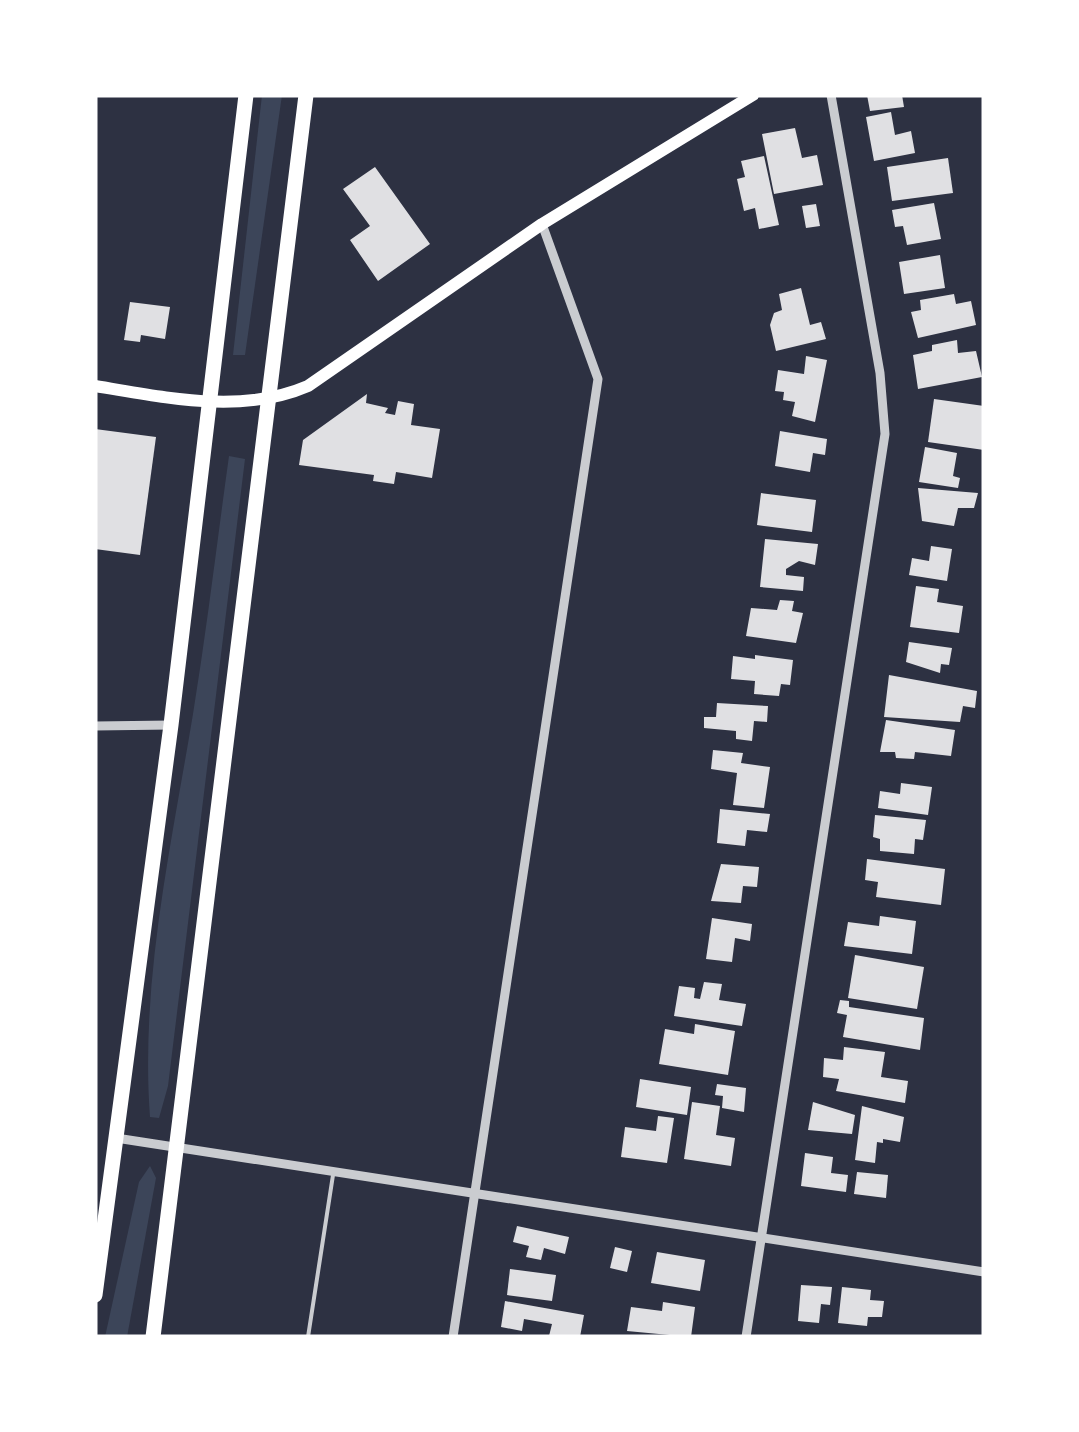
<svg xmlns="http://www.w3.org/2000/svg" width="1079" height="1432" font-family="'Fira Sans Condensed',sans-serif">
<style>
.green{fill:#3c4559}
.building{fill:#e0e0e3}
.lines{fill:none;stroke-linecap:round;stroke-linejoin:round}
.service{stroke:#caccd0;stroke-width:4}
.minor{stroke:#caccd0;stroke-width:9}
.secondary{stroke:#fff;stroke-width:12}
.trunk{stroke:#fff;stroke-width:15}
</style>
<rect width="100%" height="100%" fill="#2d3142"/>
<g class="green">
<path d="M262,95H282L245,355H233Z"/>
<path d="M229,456L245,459L168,1086L159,1118L150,1117C140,982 171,847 193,714C207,628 217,542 229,456Z"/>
<path d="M150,1166L156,1178L127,1337H105L139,1182Z"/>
</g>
<g class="building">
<path d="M867,95H902L904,107L870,111Z"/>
<path d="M891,112L895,135L911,131L915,153L874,161L866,117Z"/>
<path d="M795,128L802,158L817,155L823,185L774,194L762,134Z"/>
<path d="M764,156L779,225L759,229L755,208L744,211L737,179L745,177L741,161Z"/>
<path d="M948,158L953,193L892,201L887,167Z"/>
<path d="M375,167L430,244L378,281L350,240L370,226L343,189Z"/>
<path d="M934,203L941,239L907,245L903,226L895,227L892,210Z"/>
<path d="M816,204L820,226L806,228L802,206Z"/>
<path d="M940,255L945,288L904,294L899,262Z"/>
<path d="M801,288L810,325L821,322L826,339L776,351L770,325L774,313L782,310L779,294Z"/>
<path d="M954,294L956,304L971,301L976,325L918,338L911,312L921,310L920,300Z"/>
<path d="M130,302L170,307L165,339L141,335L140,342L124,340Z"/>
<path d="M957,340L958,353L976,351L982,377L918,389L913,355L932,351V345Z"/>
<path d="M806,356L827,360L815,422L792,416L795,402L783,400L784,392L775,391L778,370L804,374Z"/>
<path d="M367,394L366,403L388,408L385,413L395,415L398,401L414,404L411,425L440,429L432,478L396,472L394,484L373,481L374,475L299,465L303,440Z"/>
<path d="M934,399L984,406V450L928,442Z"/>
<path d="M95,429L156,437L140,555L95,549Z"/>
<path d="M780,431L827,439L825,455L813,453L810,472L775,466Z"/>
<path d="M925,447L957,453L953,476L960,478L958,488L919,482Z"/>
<path d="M918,488L978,493L974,508H958L954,526L922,521Z"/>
<path d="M761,493L816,500L812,532L757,525Z"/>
<path d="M765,539L818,544L815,565L799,561L786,569V575L804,577L803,591L760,587Z"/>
<path d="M931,546L952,549L947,581L909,575L912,558L929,561Z"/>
<path d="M916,586L939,589L937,602L963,606L959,633L910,627Z"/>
<path d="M780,600L794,601L792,611L803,613L796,643L746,636L751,608L777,610Z"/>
<path d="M909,642L952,648L949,665L941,664L940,673L906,662Z"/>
<path d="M755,655L793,660L790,685L781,684L779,696L754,694L755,681L731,679L733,656L755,659Z"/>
<path d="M889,675L977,691L975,708L963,706L960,722L884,717Z"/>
<path d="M717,703L768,706L767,722L754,721L752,741L736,739V731L704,728V717H716Z"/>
<path d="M886,720L955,730L951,756L915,752L914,759L896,758L895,752H880Z"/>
<path d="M713,750L743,753L741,763L770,767L764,808L733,805L737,773L711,769Z"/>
<path d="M901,783L932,787L928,815L878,808L880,791L900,794Z"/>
<path d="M720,809L770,814L767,832L747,830L745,846L717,843Z"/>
<path d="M875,815L926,820L923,840L915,839L914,854L880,851V839L873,837Z"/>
<path d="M867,859L945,869L941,905L876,897L878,882L865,880Z"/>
<path d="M721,864L759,867L757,887L743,886L741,903L711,901Z"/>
<path d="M880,916L916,921L912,954L844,946L848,922L879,926Z"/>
<path d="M712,918L752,924L750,941L735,938L732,962L706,959Z"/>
<path d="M855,955L924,967L917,1009L848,998Z"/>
<path d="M704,982L722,984L719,1000L746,1004L742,1026L674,1016L679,986L695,988L694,998L700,999Z"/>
<path d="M840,1000L849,1001V1007L924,1018L920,1050L843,1037L847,1015L837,1013Z"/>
<path d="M695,1024L735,1031L728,1075L659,1064L665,1029L694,1034Z"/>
<path d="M844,1047L885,1052L881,1077L908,1081L905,1103L836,1091L839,1079L823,1077L824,1058L843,1060Z"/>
<path d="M640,1079L691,1087L687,1115L636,1107Z"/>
<path d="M717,1084L746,1088L744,1112L722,1108L723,1096L715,1095Z"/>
<path d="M692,1102L720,1106L716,1135L735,1138L731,1166L684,1159Z"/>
<path d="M813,1102L855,1115L852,1134L808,1130Z"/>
<path d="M862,1106L904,1117L900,1142L883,1139V1143L877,1142L875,1163L855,1160Z"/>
<path d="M658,1116L674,1118L667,1163L621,1157L625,1127L656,1131Z"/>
<path d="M805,1153L833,1157L831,1173L848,1175L846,1192L801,1186Z"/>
<path d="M857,1172L888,1175L886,1198L854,1194Z"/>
<path d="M517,1226L569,1237L565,1254L544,1248L541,1260L526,1257L529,1246L513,1242Z"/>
<path d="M615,1247L632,1251L627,1272L610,1268Z"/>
<path d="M657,1252L705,1260L700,1291L651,1283Z"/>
<path d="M510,1269L556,1275L552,1301L507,1295Z"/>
<path d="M801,1285L832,1287L830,1305L821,1304L819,1323L798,1321Z"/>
<path d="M842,1287L871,1290L870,1300L884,1301L882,1317H868L867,1326L838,1323Z"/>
<path d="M505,1301L584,1315L580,1337L549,1336L552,1324L524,1319L522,1331L501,1327Z"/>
<path d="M663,1302L695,1307L691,1337L627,1331L631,1307L662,1311Z"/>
</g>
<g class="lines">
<path class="service" d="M308,1337L333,1175"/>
<g class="minor">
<path d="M95,726L171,725"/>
<path d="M116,1138L984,1272"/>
<path d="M453,1337L598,379L542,224"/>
<path d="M746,1337L885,434L880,373L831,95"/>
</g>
<path class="secondary" d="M95,386C164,397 241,415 308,386L542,224L753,95"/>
<g class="trunk">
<path d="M95,1295L171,725L246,95"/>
<path d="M153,1337L306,95"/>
</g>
</g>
<rect width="1079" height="1432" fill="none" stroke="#ffffff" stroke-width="195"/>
</svg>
